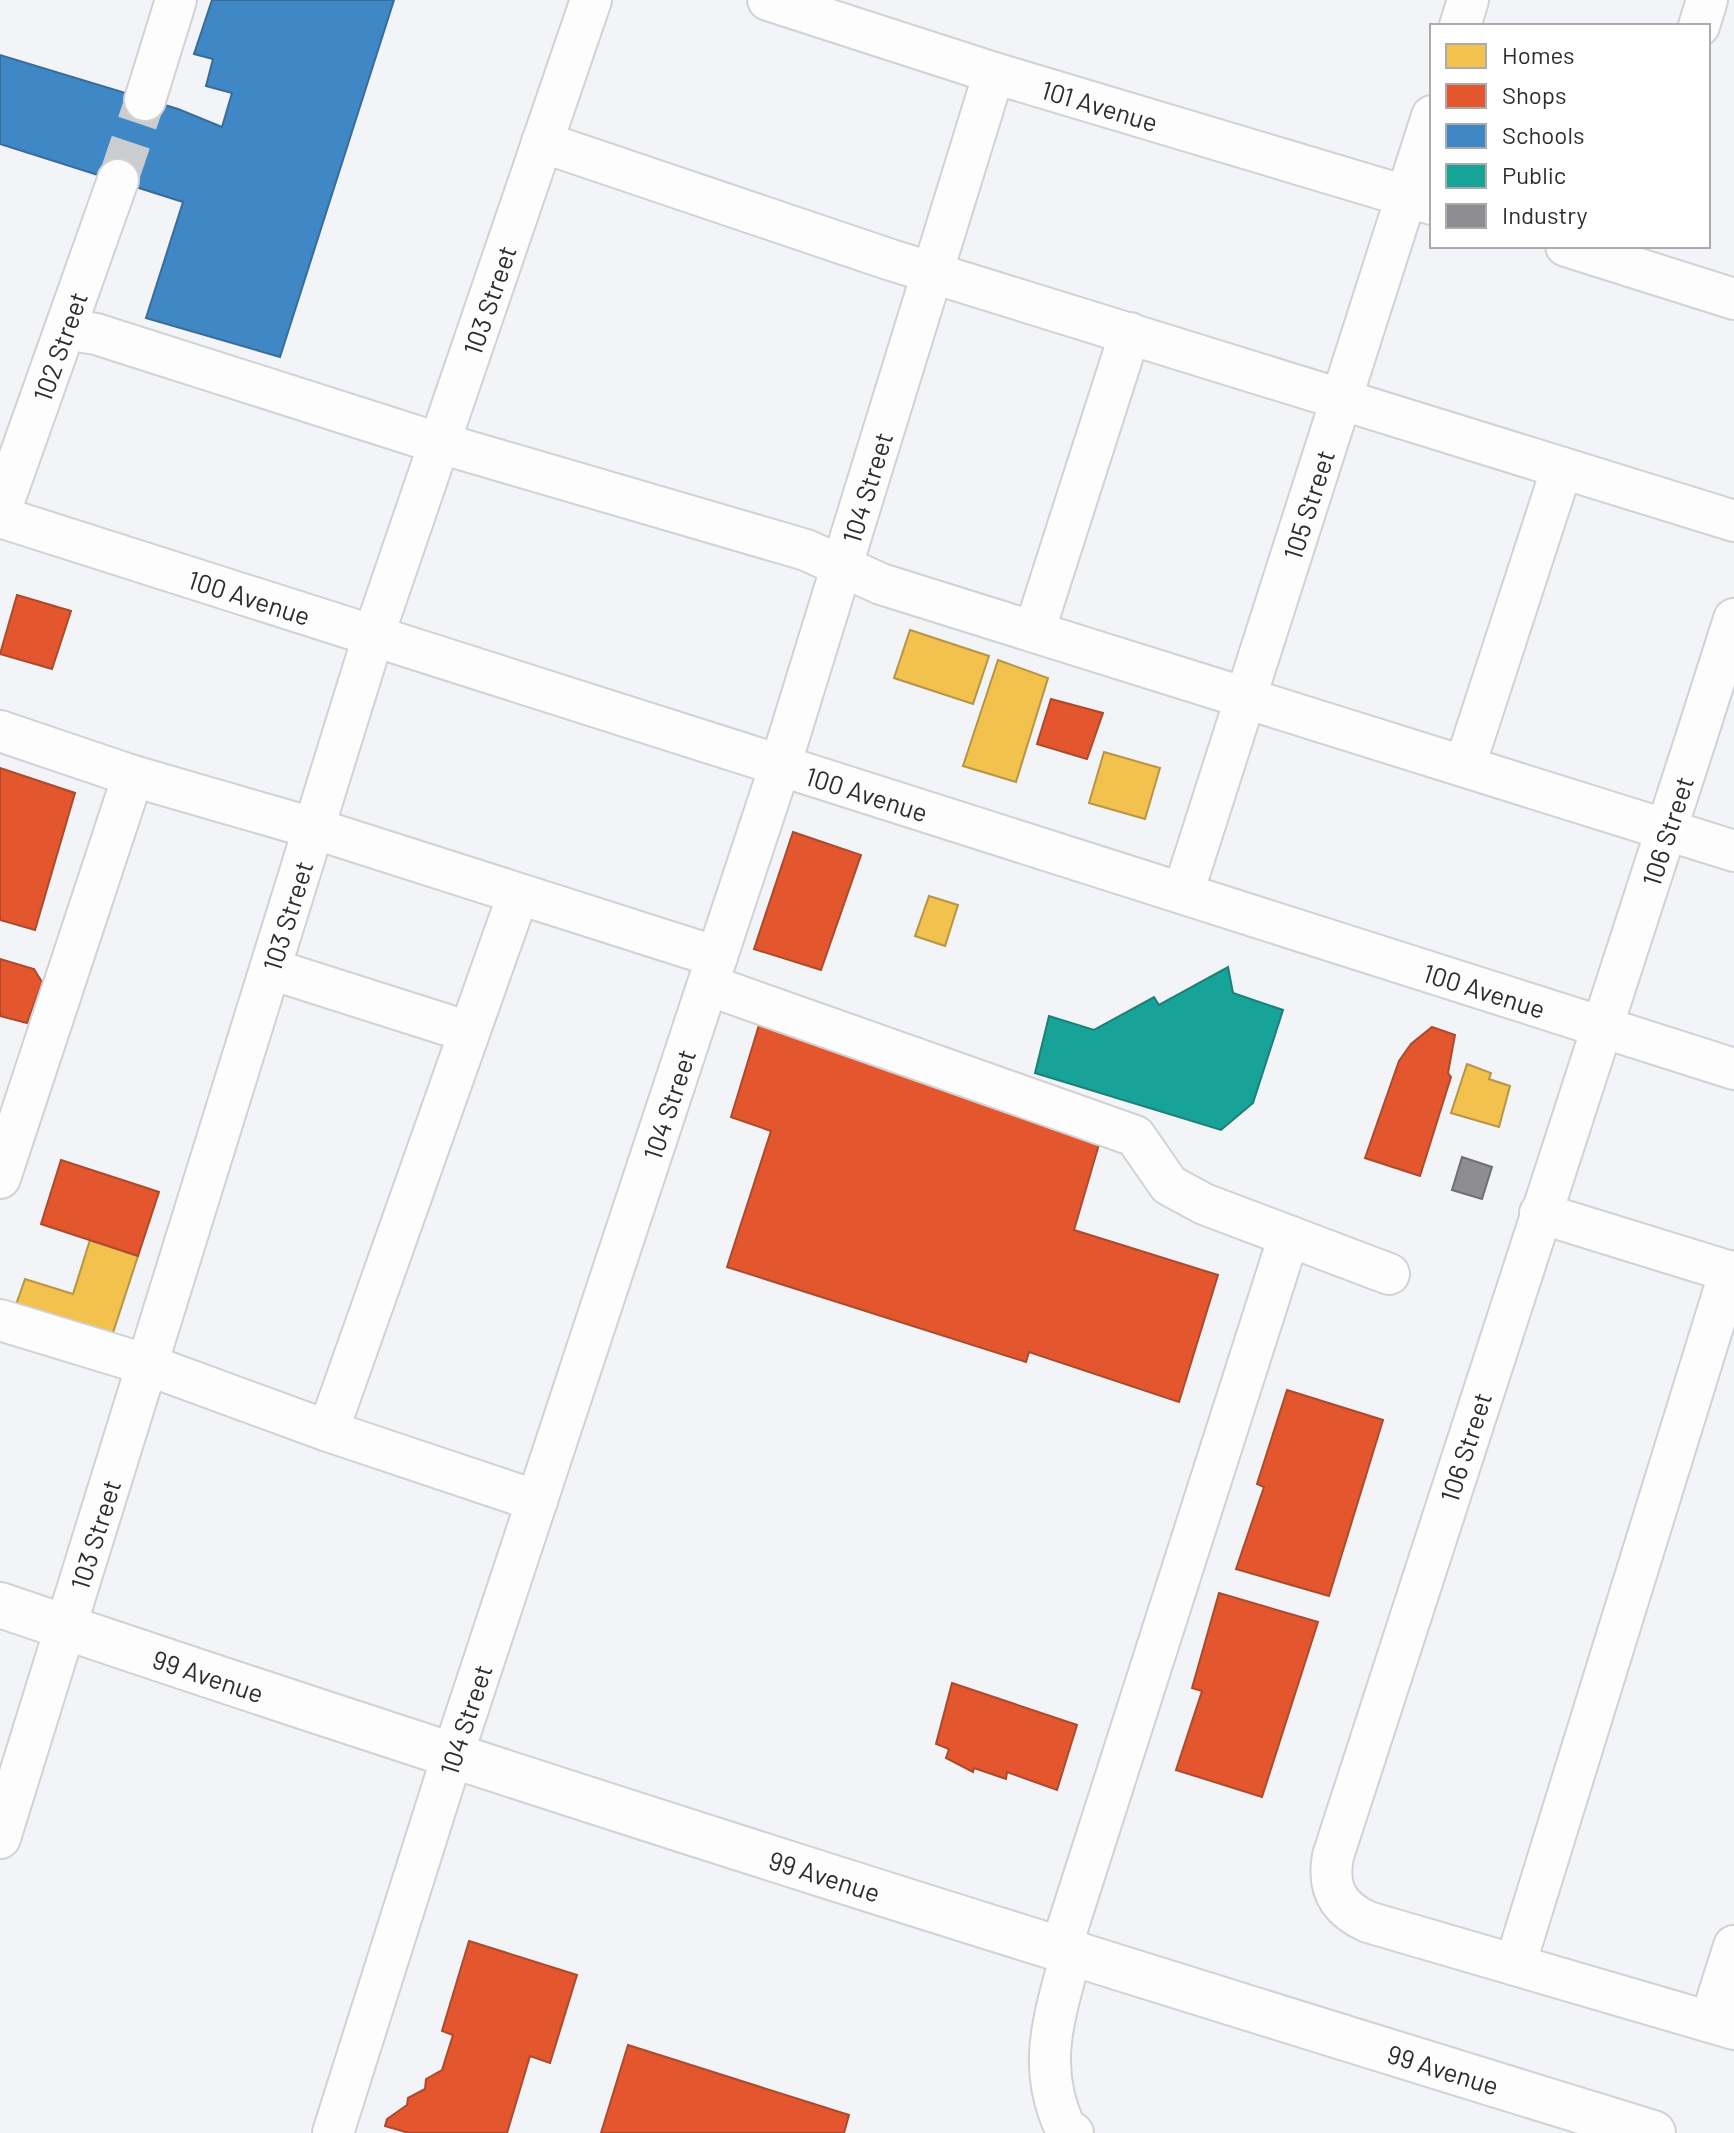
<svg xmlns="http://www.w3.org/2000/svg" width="1734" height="2133" font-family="Barlow,sans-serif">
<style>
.homes{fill:#f2c14e;stroke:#b69545;stroke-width:2}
.shops{fill:#e4572e;stroke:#ac4a2e;stroke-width:2}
.schools{fill:#3f88c5;stroke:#396d98;stroke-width:2}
.public{fill:#17a398;stroke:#1d8078;stroke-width:2}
.industry{fill:#8d8d92;stroke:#707074;stroke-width:2}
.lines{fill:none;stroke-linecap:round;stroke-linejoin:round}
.minor-tunnel{stroke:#cacccf;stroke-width:40;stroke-dasharray:40 20;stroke-linecap:butt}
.minor-casing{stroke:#d0d2d4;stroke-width:44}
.major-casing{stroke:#d0d2d4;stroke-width:48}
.minor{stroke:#fdfdfe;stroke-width:40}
.major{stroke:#fdfdfe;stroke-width:44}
.labels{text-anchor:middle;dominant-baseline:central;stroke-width:8;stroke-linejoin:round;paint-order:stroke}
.street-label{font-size:26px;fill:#2b2d2f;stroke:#fff}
</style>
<rect width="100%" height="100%" fill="#f2f4f7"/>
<g class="homes">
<path d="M910,630L989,656L973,704L894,678Z"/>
<path d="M998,660L1048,678L1016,782L963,766Z"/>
<path d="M1104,752L1160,768L1145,819L1089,803Z"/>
<path d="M929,896L958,905L945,946L915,936Z"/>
<path d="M1467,1064L1491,1073L1489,1079L1510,1086L1499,1127L1451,1113Z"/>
<path d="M90,1240L138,1256L108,1348L11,1319L25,1279L73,1294Z"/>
</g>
<g class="shops">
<path d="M17,595L71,611L52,669L0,654Z"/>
<path d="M1051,699L1103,713L1087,759L1037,744Z"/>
<path d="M0,768L75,793L35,930L0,920Z"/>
<path d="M793,832L861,855L821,970L754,949Z"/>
<path d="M0,959L34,969L42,982L27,1023L0,1016Z"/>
<path d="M759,1025L1102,1134L1074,1230L1218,1275L1179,1402L1029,1352L1026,1362L727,1267L771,1131L731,1117Z"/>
<path d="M1432,1027L1455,1035L1448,1073L1451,1077L1420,1176L1365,1158L1399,1061L1411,1044Z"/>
<path d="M61,1160L159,1192L138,1256L41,1224Z"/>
<path d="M1287,1390L1383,1420L1329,1596L1236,1569L1264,1487L1257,1484Z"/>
<path d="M1219,1593L1318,1622L1262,1797L1176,1770L1202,1691L1192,1688Z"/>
<path d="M952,1683L1077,1725L1057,1790L1007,1772L1006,1779L974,1768L973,1772L946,1758L949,1749L936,1744Z"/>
<path d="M469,1941L577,1975L550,2063L530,2056L507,2133H409L385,2126L387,2119L407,2105L408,2098L425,2089L426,2079L442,2070L453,2035L442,2031Z"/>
<path d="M628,2045L849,2115L844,2133H601Z"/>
</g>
<path class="schools" d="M212,0H394L280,357L146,318L183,202L0,144V55L178,109L222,127L232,93L206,86L213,59L194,54Z"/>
<path class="public" d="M1228,967L1233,993L1283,1010L1253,1103L1221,1130L1035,1073L1049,1016L1094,1030L1154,997L1159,1005Z"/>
<path class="industry" d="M1462,1157L1492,1167L1482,1199L1452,1190Z"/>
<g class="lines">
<path class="minor-tunnel" d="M118,180L145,100"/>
<defs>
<g id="minor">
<path id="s1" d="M768,0L994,73L1432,204"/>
<path d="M1460,26L1468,0"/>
<path d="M1699,26L1707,0"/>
<path d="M145,100L176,0"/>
<path d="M542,142L891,260L1734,521"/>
<path d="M1566,246L1734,299"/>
<path d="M65,329L96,334L416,436L806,550L881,584L1734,851"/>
<path id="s2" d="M0,512L118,180"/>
<path id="s3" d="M0,517L1734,1069"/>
<path d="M1734,619C1603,1032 1466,1443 1333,1856C1327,1888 1337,1908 1368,1922L1734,2029"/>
<path d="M1034,632L1130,333"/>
<path d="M0,731L133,776L316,829L717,957"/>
<path d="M1465,765L1562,468"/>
<path id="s4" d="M1183,893L1432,116"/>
<path d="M518,895L328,1431L537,1501"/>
<path d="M271,969L469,1032"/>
<path d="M708,985L1135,1136L1169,1185L1204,1204L1389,1274"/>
<path d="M0,1178L133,776"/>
<path d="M1540,1213L1734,1273"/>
<path d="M0,1320L148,1365L328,1431"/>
<path id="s5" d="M0,1838L374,634L591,0"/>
<path d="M1060,1951L1289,1236"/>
<path d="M1071,1954C1054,2019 1036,2066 1066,2130L1073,2133"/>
<path d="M1515,1965L1730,1271"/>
<path d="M1710,2022L1734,1946"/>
<path id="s6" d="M333,2133L452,1757L780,766L994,73"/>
</g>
<g id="major">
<path id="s7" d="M0,1605C548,1791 1100,1963 1653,2133"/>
</g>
</defs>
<use href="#minor" class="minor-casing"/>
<use href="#major" class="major-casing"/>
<use href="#minor" class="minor"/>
<use href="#major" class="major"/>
</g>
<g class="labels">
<g class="street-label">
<text stroke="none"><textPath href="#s1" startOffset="348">101 Avenue</textPath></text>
<text stroke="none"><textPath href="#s5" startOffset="1614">103 Street</textPath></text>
<text stroke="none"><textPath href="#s2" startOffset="176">102 Street</textPath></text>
<text stroke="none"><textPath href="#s6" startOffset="1730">104 Street</textPath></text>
<text stroke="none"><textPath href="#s4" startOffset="408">105 Street</textPath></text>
<text stroke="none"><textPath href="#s3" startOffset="262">100 Avenue</textPath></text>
<text stroke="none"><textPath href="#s3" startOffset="910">100 Avenue</textPath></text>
<text transform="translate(1667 831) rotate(-72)">106 Street</text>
<text stroke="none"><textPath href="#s5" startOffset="966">103 Street</textPath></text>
<text stroke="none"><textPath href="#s3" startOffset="1558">100 Avenue</textPath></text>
<text stroke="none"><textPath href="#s6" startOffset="1082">104 Street</textPath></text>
<text transform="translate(1465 1447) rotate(-72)">106 Street</text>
<text stroke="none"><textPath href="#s5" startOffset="318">103 Street</textPath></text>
<text stroke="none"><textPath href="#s7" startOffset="220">99 Avenue</textPath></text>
<text stroke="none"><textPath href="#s6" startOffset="434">104 Street</textPath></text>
<text stroke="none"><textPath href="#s7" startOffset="868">99 Avenue</textPath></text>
<text stroke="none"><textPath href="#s7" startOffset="1516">99 Avenue</textPath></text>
</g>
</g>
<rect x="1430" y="24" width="280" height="224" fill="#ffffff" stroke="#aaabac" stroke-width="2"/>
<rect x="1446" y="44" width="40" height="24" fill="#f2c14e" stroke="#aaabac" stroke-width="2"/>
<text x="1502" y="64" font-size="24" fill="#2b2d2f">Homes</text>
<rect x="1446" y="84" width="40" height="24" fill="#e4572e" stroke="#aaabac" stroke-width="2"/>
<text x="1502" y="104" font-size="24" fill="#2b2d2f">Shops</text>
<rect x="1446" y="124" width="40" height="24" fill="#3f88c5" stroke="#aaabac" stroke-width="2"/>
<text x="1502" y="144" font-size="24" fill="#2b2d2f">Schools</text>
<rect x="1446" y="164" width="40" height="24" fill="#17a398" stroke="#aaabac" stroke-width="2"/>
<text x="1502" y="184" font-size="24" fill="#2b2d2f">Public</text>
<rect x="1446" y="204" width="40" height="24" fill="#8d8d92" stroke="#aaabac" stroke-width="2"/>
<text x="1502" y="224" font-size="24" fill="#2b2d2f">Industry</text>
</svg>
